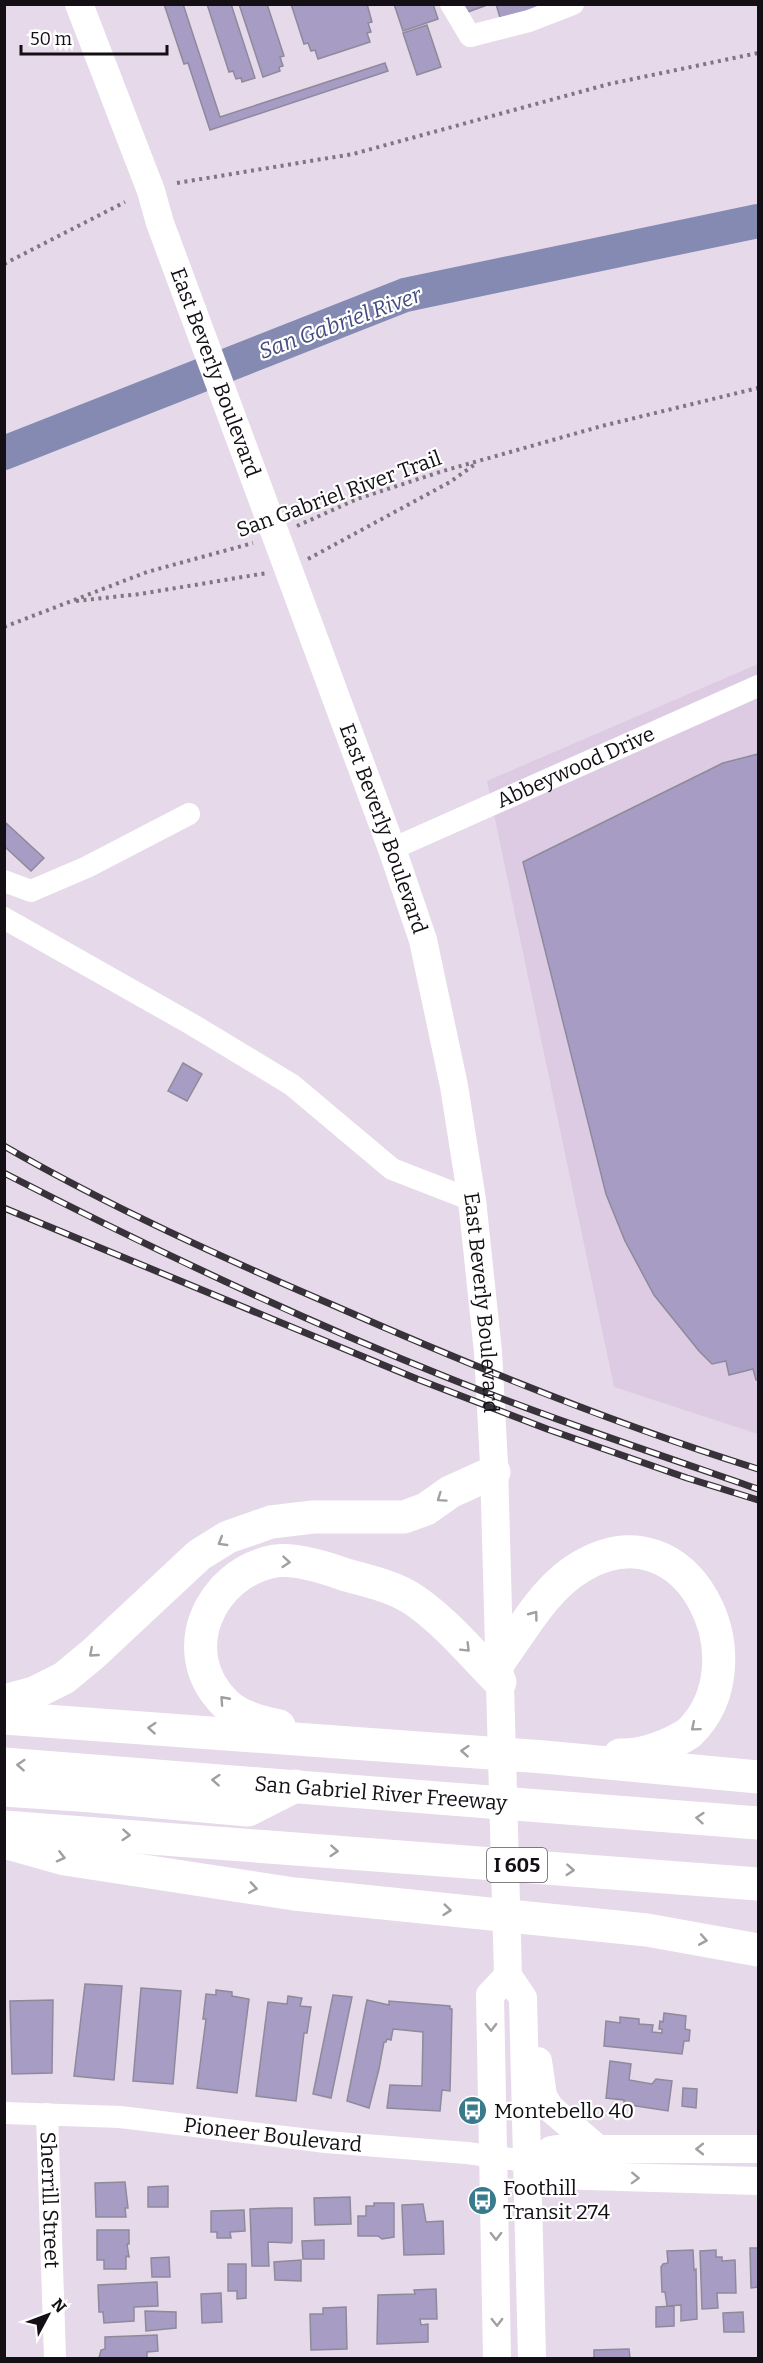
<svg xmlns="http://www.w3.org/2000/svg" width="763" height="2363" font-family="Bitter,serif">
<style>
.built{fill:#dccbe2}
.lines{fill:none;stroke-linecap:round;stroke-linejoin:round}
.river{stroke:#848ab1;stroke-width:34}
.building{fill:#a79cc4;stroke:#8e8a9c;stroke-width:1.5}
.path{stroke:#7f7681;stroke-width:4;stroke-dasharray:3 4.5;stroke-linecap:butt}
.minor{stroke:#fff;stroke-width:22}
.major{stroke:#fff;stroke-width:28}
.highway{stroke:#fff;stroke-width:33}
.rail-casing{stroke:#373139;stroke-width:7}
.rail{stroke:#fff;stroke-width:4.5;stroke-dasharray:14;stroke-linecap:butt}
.oneway{stroke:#a19fa1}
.labels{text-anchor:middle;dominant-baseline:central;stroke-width:4.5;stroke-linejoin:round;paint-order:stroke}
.shield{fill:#fff;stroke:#5a575a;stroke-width:1.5}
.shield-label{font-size:20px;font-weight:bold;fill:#130f14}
.street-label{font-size:21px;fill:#130f14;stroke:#fff}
.poi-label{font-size:21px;fill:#130f14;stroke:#fff;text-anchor:start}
.water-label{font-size:22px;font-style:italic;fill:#464c82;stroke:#fff}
</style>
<rect width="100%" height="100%" fill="#e6d9ea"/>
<path class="built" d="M758,664V1434L614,1387L487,781Z"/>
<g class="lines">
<path class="river" d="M4,453L405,295L758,221"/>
</g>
<g class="building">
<path d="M164,4H183L220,117L385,63L388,71L210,130L188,63L184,64Z"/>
<path d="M207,4H231L255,78L242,82L241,78L236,79L233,71L229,72Z"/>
<path d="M239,4H267L284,56L280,57L283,66L279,67L280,71L263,77Z"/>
<path d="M291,4H367L372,22L368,23L371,32L367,33L370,42L318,59L315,50L311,51L308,43L304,44Z"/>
<path d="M394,4H433L438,19L403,31Z"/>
<path d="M462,4H490L465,13Z"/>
<path d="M496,4H552L501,21Z"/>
<path d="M427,25L441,67L417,75L403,33Z"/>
<path d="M758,754V1380H756L753,1369L729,1375L726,1361L712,1364L699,1351L654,1295L625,1241L606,1194L523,862L723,763Z"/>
<path d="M6,823L44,858L31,871L4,846Z"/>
<path d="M183,1063L202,1074L187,1101L168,1091Z"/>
<path d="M85,1984L122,1986L114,2080L74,2076Z"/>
<path d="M141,1988L181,1991L173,2084L133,2081Z"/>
<path d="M216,1990L232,1992V1996L249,1999L237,2093L197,2088L206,2019H203L206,1994L216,1995Z"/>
<path d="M333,1995L352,1997L331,2098L313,2094Z"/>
<path d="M288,1996L302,1998L300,2006L311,2007L307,2033H304L296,2101L256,2096L268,2002L287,2004Z"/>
<path d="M53,2000L52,2073L12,2074L10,2001Z"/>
<path d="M367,2000L389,2005V2001L450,2006V2009H452L450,2091L442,2090L440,2111L387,2108L390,2085L422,2086L423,2032L393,2029L391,2040L387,2039L386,2042H384L379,2069L369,2108L347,2101Z"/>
<path d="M664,2013L686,2016L685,2029L690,2030L689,2041H684L682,2054L604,2046L606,2021L620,2023V2017L639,2019V2024L653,2025L652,2032L662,2033V2029H659L660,2021L663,2022Z"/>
<path d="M610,2061L631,2064L629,2080L652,2084L656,2079L672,2081L668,2111L624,2104V2100L606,2098Z"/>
<path d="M683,2088L697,2089L696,2108L682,2106Z"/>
<path d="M125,2182L128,2208H125L126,2217H96L95,2183Z"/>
<path d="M168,2186V2207H148V2187Z"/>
<path d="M350,2197L351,2224L315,2225L314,2198Z"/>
<path d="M374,2203H394V2237L382,2239L378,2236H358V2216H366V2206H374Z"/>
<path d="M423,2204L426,2222L443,2221L444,2254L404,2255L402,2205Z"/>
<path d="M278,2208H292V2241L291,2243L268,2242L269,2266H252L250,2209Z"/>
<path d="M244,2210L245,2231L230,2232L231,2238H217V2232H211V2211Z"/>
<path d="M97,2230H129V2244H127L129,2257L126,2256V2269H104V2260H97Z"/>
<path d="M324,2240V2259H303L302,2241Z"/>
<path d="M750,2248H758V2287L751,2288Z"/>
<path d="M693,2250L694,2270L696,2269L697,2319L681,2321V2305L667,2306L665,2292H662L661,2267L663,2264L668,2263L667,2251Z"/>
<path d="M716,2250V2257H722V2261L735,2260L736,2293H717L718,2308L702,2309L700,2251Z"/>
<path d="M169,2257L170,2277H152L151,2258Z"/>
<path d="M301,2260V2281L275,2280L274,2262Z"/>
<path d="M228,2264H246V2298L237,2299V2291H228Z"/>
<path d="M157,2282L158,2306L134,2307V2321L104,2323L103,2312H99L98,2285Z"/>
<path d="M436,2289L437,2319H420L421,2325L428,2324V2342L377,2344L378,2295L415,2294L414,2290Z"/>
<path d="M221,2293L222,2322L202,2323L201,2294Z"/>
<path d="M674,2306V2326L656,2327V2307Z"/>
<path d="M346,2307L347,2349L311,2350L310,2314H323V2308Z"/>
<path d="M145,2311L176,2312V2328L146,2331Z"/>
<path d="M743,2312L744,2332H724L723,2313Z"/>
<path d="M157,2335L158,2351L147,2352V2358H99L101,2350L105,2349V2337Z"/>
<path d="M629,2349L630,2358H594V2350Z"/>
</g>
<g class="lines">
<g class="path">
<path d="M177,183L353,154L609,84L758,53"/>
<path d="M4,264L125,202"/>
<path d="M297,526L357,499L443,471L602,426L758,388"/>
<path d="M308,559L450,482L474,465"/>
<path d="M76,601L140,594L267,573"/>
<path d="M4,627L147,572L253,543"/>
</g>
<g class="minor">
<path d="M451,4L470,36L529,21L573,4"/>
<path id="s1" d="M392,849L758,686"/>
<path d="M4,881L31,891L87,867L189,814"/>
<path d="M4,918L193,1025L292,1085L392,1169L472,1200"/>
<path id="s2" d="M4,2113L120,2117L326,2142L467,2153L526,2161"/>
<path id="s3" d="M47,2114L55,2358"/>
</g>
<g class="major">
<path id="s4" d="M79,4L151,191L160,223L392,849L423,940L454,1086L472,1200L488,1352L494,1464L508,1976L523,1998L532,2358"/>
<path d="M538,2061L543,2096L550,2108L598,2149"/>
<path d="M526,2161H541L552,2175L758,2181"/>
<path d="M541,2161L551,2150L557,2149H758"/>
<path d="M497,2358L490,1995L508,1976"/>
</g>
<g class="highway">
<path d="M499,1662C523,1629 546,1586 582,1566C688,1504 763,1662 689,1733C671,1745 643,1756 620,1755"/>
<path d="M4,1701L34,1693L64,1678L93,1654L199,1555L228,1537L271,1522L313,1517H404L426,1509L450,1492L494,1472"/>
<path d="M4,1718L544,1757L758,1777"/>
<path d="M279,1726C260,1722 239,1717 225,1703C174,1653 209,1573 275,1561C296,1558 327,1568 346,1575C369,1581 395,1587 414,1600C446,1622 473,1655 500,1682"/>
<path id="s5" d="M4,1764L758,1823"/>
<path d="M4,1790L92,1796L248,1810L295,1786"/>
<path d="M4,1827L758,1884"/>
<path d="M4,1842L65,1859L294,1894L647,1930L758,1950"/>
</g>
<defs>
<g id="rail">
<path d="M4,1146C110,1207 223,1258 335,1306C474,1367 614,1424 758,1469"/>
<path d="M4,1173C148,1247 295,1317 446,1377C549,1418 654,1453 758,1489"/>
<path d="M4,1208L417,1379L547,1429L687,1478L758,1500"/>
</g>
</defs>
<use href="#rail" class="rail-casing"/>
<use href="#rail" class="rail"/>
</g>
<defs><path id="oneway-chevron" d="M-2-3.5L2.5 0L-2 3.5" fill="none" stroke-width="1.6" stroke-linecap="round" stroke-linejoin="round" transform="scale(1.5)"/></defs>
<g class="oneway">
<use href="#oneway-chevron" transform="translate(441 1498) rotate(145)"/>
<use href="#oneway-chevron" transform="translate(222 1542) rotate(149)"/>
<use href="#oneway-chevron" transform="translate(286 1562) rotate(5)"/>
<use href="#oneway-chevron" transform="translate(534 1615) rotate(-53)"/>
<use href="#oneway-chevron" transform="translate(466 1648) rotate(45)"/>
<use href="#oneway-chevron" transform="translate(93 1653) rotate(139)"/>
<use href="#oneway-chevron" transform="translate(224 1700) rotate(-132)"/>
<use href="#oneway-chevron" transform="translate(695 1727) rotate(140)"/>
<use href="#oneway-chevron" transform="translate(152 1728) rotate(-176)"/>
<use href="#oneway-chevron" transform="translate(465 1751) rotate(-176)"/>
<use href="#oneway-chevron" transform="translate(21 1765) rotate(-176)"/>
<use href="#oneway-chevron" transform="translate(216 1780) rotate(-176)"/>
<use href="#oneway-chevron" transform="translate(700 1818) rotate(-175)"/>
<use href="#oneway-chevron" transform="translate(126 1835) rotate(4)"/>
<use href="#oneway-chevron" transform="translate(334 1851) rotate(4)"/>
<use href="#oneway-chevron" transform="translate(61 1857) rotate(14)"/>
<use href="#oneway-chevron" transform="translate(570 1870) rotate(4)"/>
<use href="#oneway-chevron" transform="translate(253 1888) rotate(9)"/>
<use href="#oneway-chevron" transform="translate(447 1910) rotate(6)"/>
<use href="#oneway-chevron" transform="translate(703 1940) rotate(10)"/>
<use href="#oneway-chevron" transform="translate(491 2027) rotate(89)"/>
<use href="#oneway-chevron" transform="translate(700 2149) rotate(-180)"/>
<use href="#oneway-chevron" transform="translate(635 2178) rotate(2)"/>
<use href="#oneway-chevron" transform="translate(496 2236) rotate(89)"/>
<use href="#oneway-chevron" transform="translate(497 2322) rotate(89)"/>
</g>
<defs>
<symbol id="bus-disc" viewBox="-11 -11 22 22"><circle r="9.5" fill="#397b8d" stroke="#fff"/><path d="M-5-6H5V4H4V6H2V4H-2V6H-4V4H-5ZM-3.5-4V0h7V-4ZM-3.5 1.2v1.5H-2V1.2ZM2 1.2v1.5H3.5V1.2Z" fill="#fff"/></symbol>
</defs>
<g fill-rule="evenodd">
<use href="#bus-disc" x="456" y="2094" width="33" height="33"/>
<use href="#bus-disc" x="466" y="2184" width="33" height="33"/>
</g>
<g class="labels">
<rect class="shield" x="487" y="1848" width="60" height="34" rx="4.5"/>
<g class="shield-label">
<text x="517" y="1865">I 605</text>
</g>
<g class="street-label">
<text stroke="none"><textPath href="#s4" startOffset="393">East Beverly Boulevard</textPath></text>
<text transform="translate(339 494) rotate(-20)">San Gabriel River Trail</text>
<text stroke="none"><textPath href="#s1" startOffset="201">Abbeywood Drive</textPath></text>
<text stroke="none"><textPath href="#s4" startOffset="879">East Beverly Boulevard</textPath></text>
<text stroke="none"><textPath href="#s4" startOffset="1365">East Beverly Boulevard</textPath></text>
<text stroke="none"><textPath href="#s5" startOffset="378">San Gabriel River Freeway</textPath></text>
<text stroke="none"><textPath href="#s2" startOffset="270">Pioneer Boulevard</textPath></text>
<text stroke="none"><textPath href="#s3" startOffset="86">Sherrill Street</textPath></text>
</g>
<g class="poi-label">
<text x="494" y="2111">Montebello 40</text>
<text x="503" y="2188">Foothill<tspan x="503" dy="24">Transit 274</tspan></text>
</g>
<g class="water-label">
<text transform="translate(340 323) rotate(-20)">San Gabriel River</text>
</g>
</g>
<rect width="763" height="2363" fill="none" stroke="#130f14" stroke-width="12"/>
<g transform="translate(48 2315) rotate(49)" stroke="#ffffff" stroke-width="4.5" paint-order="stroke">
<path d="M0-4.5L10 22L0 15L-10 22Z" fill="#130f14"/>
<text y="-9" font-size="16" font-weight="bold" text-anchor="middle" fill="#130f14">N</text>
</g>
<path d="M21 45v9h146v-9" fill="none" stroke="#130f14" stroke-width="3"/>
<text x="30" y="45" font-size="18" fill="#130f14" stroke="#ffffff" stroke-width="4.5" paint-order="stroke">50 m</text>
</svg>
